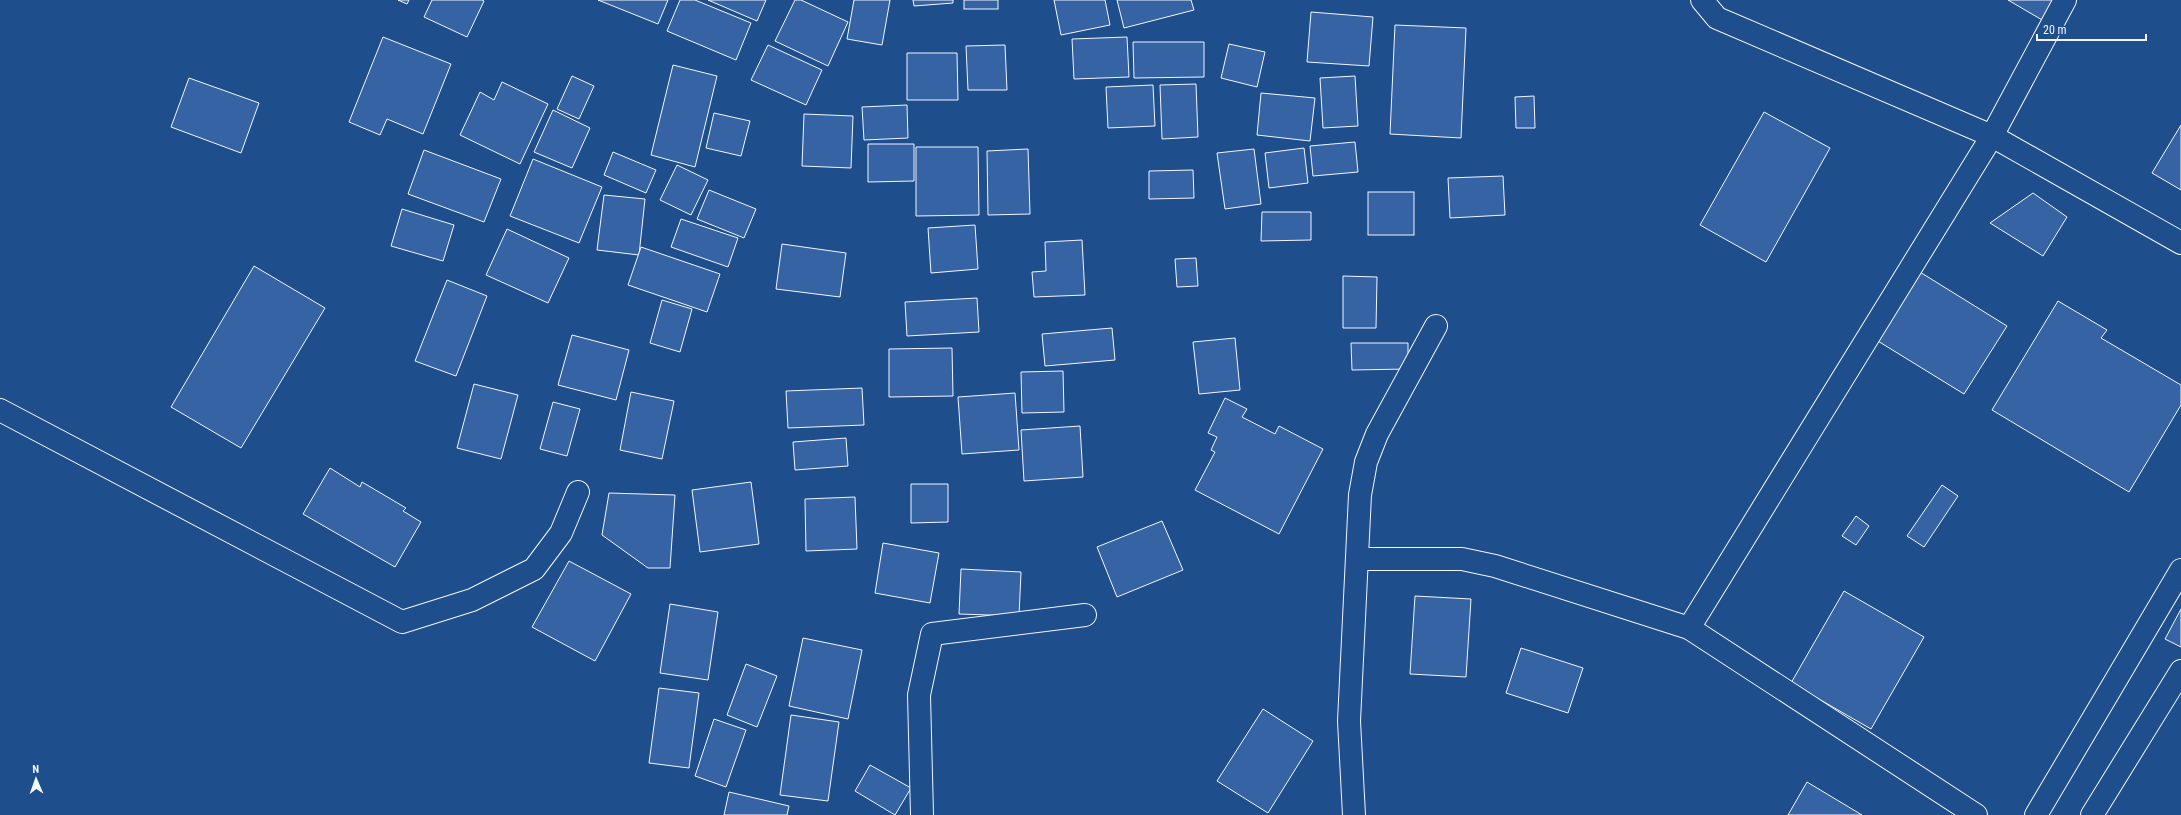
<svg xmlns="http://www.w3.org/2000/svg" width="2181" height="815" font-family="'Roboto Condensed',sans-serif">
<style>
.building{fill:#3563a3;stroke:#f2f6ff}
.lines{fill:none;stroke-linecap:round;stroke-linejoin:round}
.minor-casing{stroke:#f2f6ff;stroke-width:24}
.tertiary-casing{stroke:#f2f6ff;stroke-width:24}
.minor{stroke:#1f4e8c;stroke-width:22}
.tertiary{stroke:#1f4e8c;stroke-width:22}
</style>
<rect width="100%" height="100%" fill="#1f4e8c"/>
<g class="building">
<path d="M398,0H409L407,4Z"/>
<path d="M432,0H482L484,1L467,37L424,17Z"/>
<path d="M598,0H668L658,24Z"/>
<path d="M680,0H695L751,23L736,60L667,31Z"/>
<path d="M708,0H766L757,21Z"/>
<path d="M795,0H801L848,22L828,66L775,41Z"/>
<path d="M854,0H890L882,45L847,39Z"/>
<path d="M913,0H953V3L914,6Z"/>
<rect x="964" y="0" width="34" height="9"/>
<path d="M1054,0H1105L1110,25L1061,35Z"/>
<path d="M1117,0H1191L1194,10L1124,28Z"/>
<path d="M2008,0H2063L2049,24Z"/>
<path d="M1311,12L1373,17L1369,66L1307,62Z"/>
<path d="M1395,25L1466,28L1461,138L1390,134Z"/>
<path d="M383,37L451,64L423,134L387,119L380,135L349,122Z"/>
<path d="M1127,37L1129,77L1074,79L1072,39Z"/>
<path d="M1133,42H1204V77L1134,78Z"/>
<path d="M1229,44L1265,52L1257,87L1221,78Z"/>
<path d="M768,45L822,70L806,105L751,80Z"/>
<path d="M1005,45L1007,90H968L966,46Z"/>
<path d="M907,53H957L958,100H907Z"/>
<path d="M673,65L717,76L695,167L651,155Z"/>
<path d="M572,76L594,86L579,119L557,109Z"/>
<path d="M1355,76L1358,126L1323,128L1320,78Z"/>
<path d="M189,78L259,103L241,153L171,127Z"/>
<path d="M502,82L548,104L520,164L460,135L480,92L494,100Z"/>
<path d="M1196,84L1198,137L1162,139L1160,85Z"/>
<path d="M1153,85L1155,126L1108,128L1106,87Z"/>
<path d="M1261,93L1315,98L1310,141L1257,135Z"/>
<path d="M1534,96L1535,128H1516L1515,97Z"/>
<path d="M907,105L908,138L864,140L862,107Z"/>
<path d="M553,110L590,128L572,168L534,152Z"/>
<path d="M1764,112L1830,148L1766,262L1700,225Z"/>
<path d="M714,113L750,121L741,156L706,148Z"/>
<path d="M804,114L853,116L851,168L802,166Z"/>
<path d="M2181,125V190L2152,173Z"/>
<path d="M1355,142L1358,172L1313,176L1310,146Z"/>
<path d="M868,144H914V181L868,182Z"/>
<path d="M916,147H978L979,215L916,216Z"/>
<path d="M1304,148L1308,183L1269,188L1265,153Z"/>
<path d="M1028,149L1030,214L988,215L987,151Z"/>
<path d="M1254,149L1261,204L1225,209L1217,153Z"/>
<path d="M424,150L501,179L484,222L408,194Z"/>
<path d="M613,152L656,170L646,193L604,175Z"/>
<path d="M533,159L602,187L579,243L510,216Z"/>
<path d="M677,165L708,180L691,215L660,200Z"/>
<path d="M1193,170L1194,198L1149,199V171Z"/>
<path d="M1503,176L1505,215L1450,218L1448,178Z"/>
<path d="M709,190L756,209L744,238L697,219Z"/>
<rect x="1368" y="192" width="46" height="43"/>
<path d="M2033,193L2067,217L2043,256L1990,223Z"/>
<path d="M604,195L645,199L639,255L597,250Z"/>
<path d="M402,209L454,225L443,261L391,246Z"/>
<path d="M1262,212H1311V240L1261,241Z"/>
<path d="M681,219L738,238L728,267L671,247Z"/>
<path d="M975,225L978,269L931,273L928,228Z"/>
<path d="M507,229L569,258L548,303L486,275Z"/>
<path d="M1082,240L1085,295L1034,297L1032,272L1046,271L1045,242Z"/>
<path d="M782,244L846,253L840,297L776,289Z"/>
<path d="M641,247L720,274L707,312L628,285Z"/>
<path d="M1196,258L1198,286L1177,287L1175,259Z"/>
<path d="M254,266L325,308L241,448L171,407Z"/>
<path d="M1915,269L2007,326L1964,394L1873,338Z"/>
<path d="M1343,276L1377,277L1376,328H1343Z"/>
<path d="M447,280L487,296L456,376L415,361Z"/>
<path d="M977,298L979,332L907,336L905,302Z"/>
<path d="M662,300L692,309L680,352L650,343Z"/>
<path d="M2058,301L2107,330L2101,338L2181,385V405L2129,492L1992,410Z"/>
<path d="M1112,328L1115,360L1045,366L1042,334Z"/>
<path d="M572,335L629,350L616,400L558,385Z"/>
<path d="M1235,338L1240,390L1199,394L1193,342Z"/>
<path d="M1351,343H1408V369L1352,370Z"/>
<path d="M952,348L953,396L889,397V349Z"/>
<path d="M1063,371L1064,412L1022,413L1021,372Z"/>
<path d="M474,384L518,395L501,459L457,448Z"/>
<path d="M862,388L864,425L788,428L786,391Z"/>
<path d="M631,392L674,401L662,459L620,450Z"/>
<path d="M1015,393L1019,450L962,454L958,397Z"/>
<path d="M1225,398L1247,409L1242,417L1275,434L1279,426L1323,449L1279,534L1195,490L1215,452L1211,450L1217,437L1208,433Z"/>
<path d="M553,402L580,409L567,456L540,449Z"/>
<path d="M1080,426L1083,477L1024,481L1021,430Z"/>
<path d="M846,438L848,466L795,470L793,442Z"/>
<path d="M330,468L360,487L362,482L406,508L403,511L421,522L395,567L303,514Z"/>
<path d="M751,482L759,544L700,552L692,490Z"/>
<path d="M911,484H948V522L911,523Z"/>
<path d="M1942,485L1958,496L1924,547L1907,536Z"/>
<path d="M609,493L675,495L670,568H648L602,535Z"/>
<path d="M855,497L857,549L806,551L805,499Z"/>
<path d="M1856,516L1869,526L1856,545L1842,536Z"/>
<path d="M1162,521L1183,570L1117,597L1097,547Z"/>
<path d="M883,543L939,553L930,603L875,593Z"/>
<path d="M569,561L631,594L595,661L532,627Z"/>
<path d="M961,569L1021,572L1019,616L959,614Z"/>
<path d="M1844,591L1924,637L1871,729L1791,683Z"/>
<path d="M1415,596L1471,599L1466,677L1410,674Z"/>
<path d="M670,604L718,612L708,680L660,673Z"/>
<path d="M2181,609V647L2165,639Z"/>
<path d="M803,638L862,650L848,719L789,706Z"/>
<path d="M1521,648L1583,668L1568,713L1506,693Z"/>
<path d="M746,664L777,676L757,727L727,715Z"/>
<path d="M659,688L699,693L689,768L649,763Z"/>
<path d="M1263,709L1313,741L1268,813L1217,781Z"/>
<path d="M791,715L839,722L828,801L780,795Z"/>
<path d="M714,719L746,730L726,787L695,776Z"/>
<path d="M870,765L911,788L895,815L855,791Z"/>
<path d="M1807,782L1862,815H1788Z"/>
<path d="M729,792L789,806L787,815H724Z"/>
</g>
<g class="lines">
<defs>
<g id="minor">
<path d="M1702,0L1717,18L1992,136L2181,243"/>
<path d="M0,410L402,622L472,600L534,569L561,533L578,492"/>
<path d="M1358,559H1462L1495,566L1689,628"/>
<path d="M922,815L919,695L932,634L1085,615"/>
<path d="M1354,815L1349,721L1360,495L1366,462L1377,434L1436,326"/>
<path d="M1976,815L1689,628L1992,136L2065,0"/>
</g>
<g id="tertiary">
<path d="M2036,815L2181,570"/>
<path d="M2092,815L2181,671"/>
</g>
</defs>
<use href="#minor" class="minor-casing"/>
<use href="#tertiary" class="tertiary-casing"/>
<use href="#minor" class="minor"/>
<use href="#tertiary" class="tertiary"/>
</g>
<g transform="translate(36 779) rotate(358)" stroke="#1f4e8c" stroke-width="3" paint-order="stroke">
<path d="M0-3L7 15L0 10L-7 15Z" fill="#f2f6ff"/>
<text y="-6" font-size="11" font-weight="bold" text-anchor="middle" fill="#f2f6ff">N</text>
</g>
<path d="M2037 34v6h109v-6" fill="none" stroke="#f2f6ff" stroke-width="2"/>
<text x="2043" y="34" font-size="12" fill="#f2f6ff" stroke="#1f4e8c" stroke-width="3" paint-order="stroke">20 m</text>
</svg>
